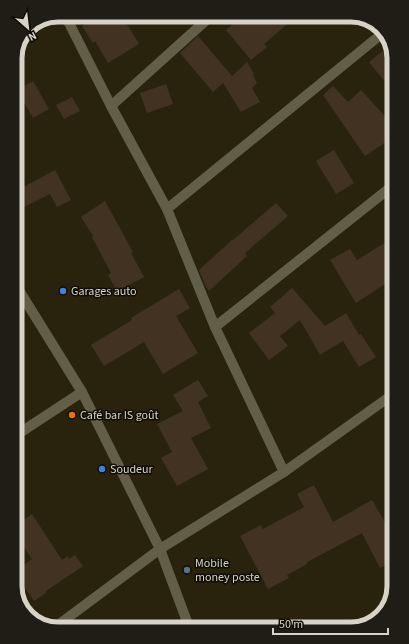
<svg xmlns="http://www.w3.org/2000/svg" width="409" height="644" font-family="'Source Sans 3',sans-serif">
<style>
.building{fill:#423222}
.lines{fill:none;stroke-linecap:round;stroke-linejoin:round}
.street{stroke:#635e47;stroke-width:10}
.shop-dot{fill:#3f7fe0;stroke:#0f0d05;stroke-width:1.5}
.food-dot{fill:#e8710a;stroke:#0f0d05;stroke-width:1.5}
.service-dot{fill:#5c6f8a;stroke:#0f0d05;stroke-width:1.5}
.labels{text-anchor:middle;dominant-baseline:central;stroke-width:3;stroke-linejoin:round;paint-order:stroke}
.poi-label{font-size:12px;fill:#d7d4c7;stroke:#0f0d05;text-anchor:start}
.rim{fill:none;stroke:#d7d4c7;stroke-width:5}
</style>
<rect width="100%" height="100%" fill="#29230e"/>
<g class="building">
<path d="M99,15H121L139,44L108,63L95,41L93,43L82,26Z"/>
<path d="M244,15H298L264,44L267,47L251,60L226,30Z"/>
<path d="M198,36L232,76L247,62L254,74L253,75L257,83L252,88L260,102L241,112L223,83L213,92L180,53Z"/>
<path d="M384,50L390,56V88L369,62Z"/>
<path d="M33,81L49,109L33,118L17,90Z"/>
<path d="M166,84L173,104L147,113L140,93Z"/>
<path d="M333,86L348,102L361,90L390,122V139L365,156L323,95Z"/>
<path d="M72,97L80,111L64,119L56,105Z"/>
<path d="M334,150L354,183L336,194L316,161Z"/>
<path d="M55,170L71,200L57,207L50,194L16,211V191Z"/>
<path d="M105,201L133,252L131,253L144,277L117,291L108,275L111,273L92,237L93,236L81,217Z"/>
<path d="M276,203L288,216L245,253L247,256L209,291L206,287L199,270L232,240H233Z"/>
<path d="M386,242L391,250V280L356,303L330,260L350,249L357,260Z"/>
<path d="M292,288L325,326L346,313L359,335L361,334L376,357L359,367L343,341L320,355L300,320L280,336L288,346L269,360L249,333L275,313L270,307Z"/>
<path d="M179,289L190,308L176,316L198,353L163,374L144,342L104,366L91,345L132,320L131,318Z"/>
<path d="M198,380L208,396L198,402L211,428L191,438L208,469L177,486L161,458L172,452L157,424L183,411L173,395Z"/>
<path d="M314,485L333,522L372,500L394,538V561L380,568L362,533L307,562V564L287,575L289,578L268,589L240,536L261,525L263,529L304,507L297,494Z"/>
<path d="M32,514L62,560L68,556L69,559L75,555L83,566L46,591L47,592L34,601L19,580V568L32,559L19,540V523Z"/>
</g>
<g class="lines">
<g class="street">
<path d="M65,15L111,106L167,209L215,327L284,472"/>
<path d="M111,106L212,15"/>
<path d="M167,209L384,32"/>
<path d="M17,287L82,392L160,549L189,627"/>
<path d="M215,327L391,187"/>
<path d="M18,434L82,392"/>
<path d="M367,624L377,618"/>
<path d="M54,628L160,549L284,472L392,395"/>
</g>
</g>
<g class="shop-dot">
<circle cx="63" cy="291" r="4"/>
<circle cx="102" cy="469" r="4"/>
</g>
<circle class="food-dot" cx="72" cy="415" r="4"/>
<circle class="service-dot" cx="187" cy="570" r="4"/>
<g class="labels">
<g class="poi-label">
<text x="71" y="291">Garages auto</text>
<text x="80" y="415">Café bar IS goût</text>
<text x="110" y="469">Soudeur</text>
<text x="195" y="563">Mobile<tspan x="195" dy="14">money poste</tspan></text>
</g>
</g>
<path d="M0 0H409V644H0ZM58 22H351A36 36 0 0 1 387 58V586A36 36 0 0 1 351 622H58A36 36 0 0 1 22 586V58A36 36 0 0 1 58 22Z" fill="#1f1d15" fill-rule="evenodd"/>
<path class="rim" d="M58 22H351A36 36 0 0 1 387 58V586A36 36 0 0 1 351 622H58A36 36 0 0 1 22 586V58A36 36 0 0 1 58 22Z"/>
<g transform="translate(28 28) rotate(152)" stroke="#0f0d05" stroke-width="3" paint-order="stroke">
<path d="M0-3L7 15L0 10L-7 15Z" fill="#d7d4c7"/>
<text y="-6" font-size="11" font-weight="bold" text-anchor="middle" fill="#d7d4c7">N</text>
</g>
<path d="M273 628v6h115v-6" fill="none" stroke="#d7d4c7" stroke-width="2"/>
<text x="279" y="628" font-size="12" fill="#d7d4c7" stroke="#0f0d05" stroke-width="3" paint-order="stroke">50 m</text>
</svg>
